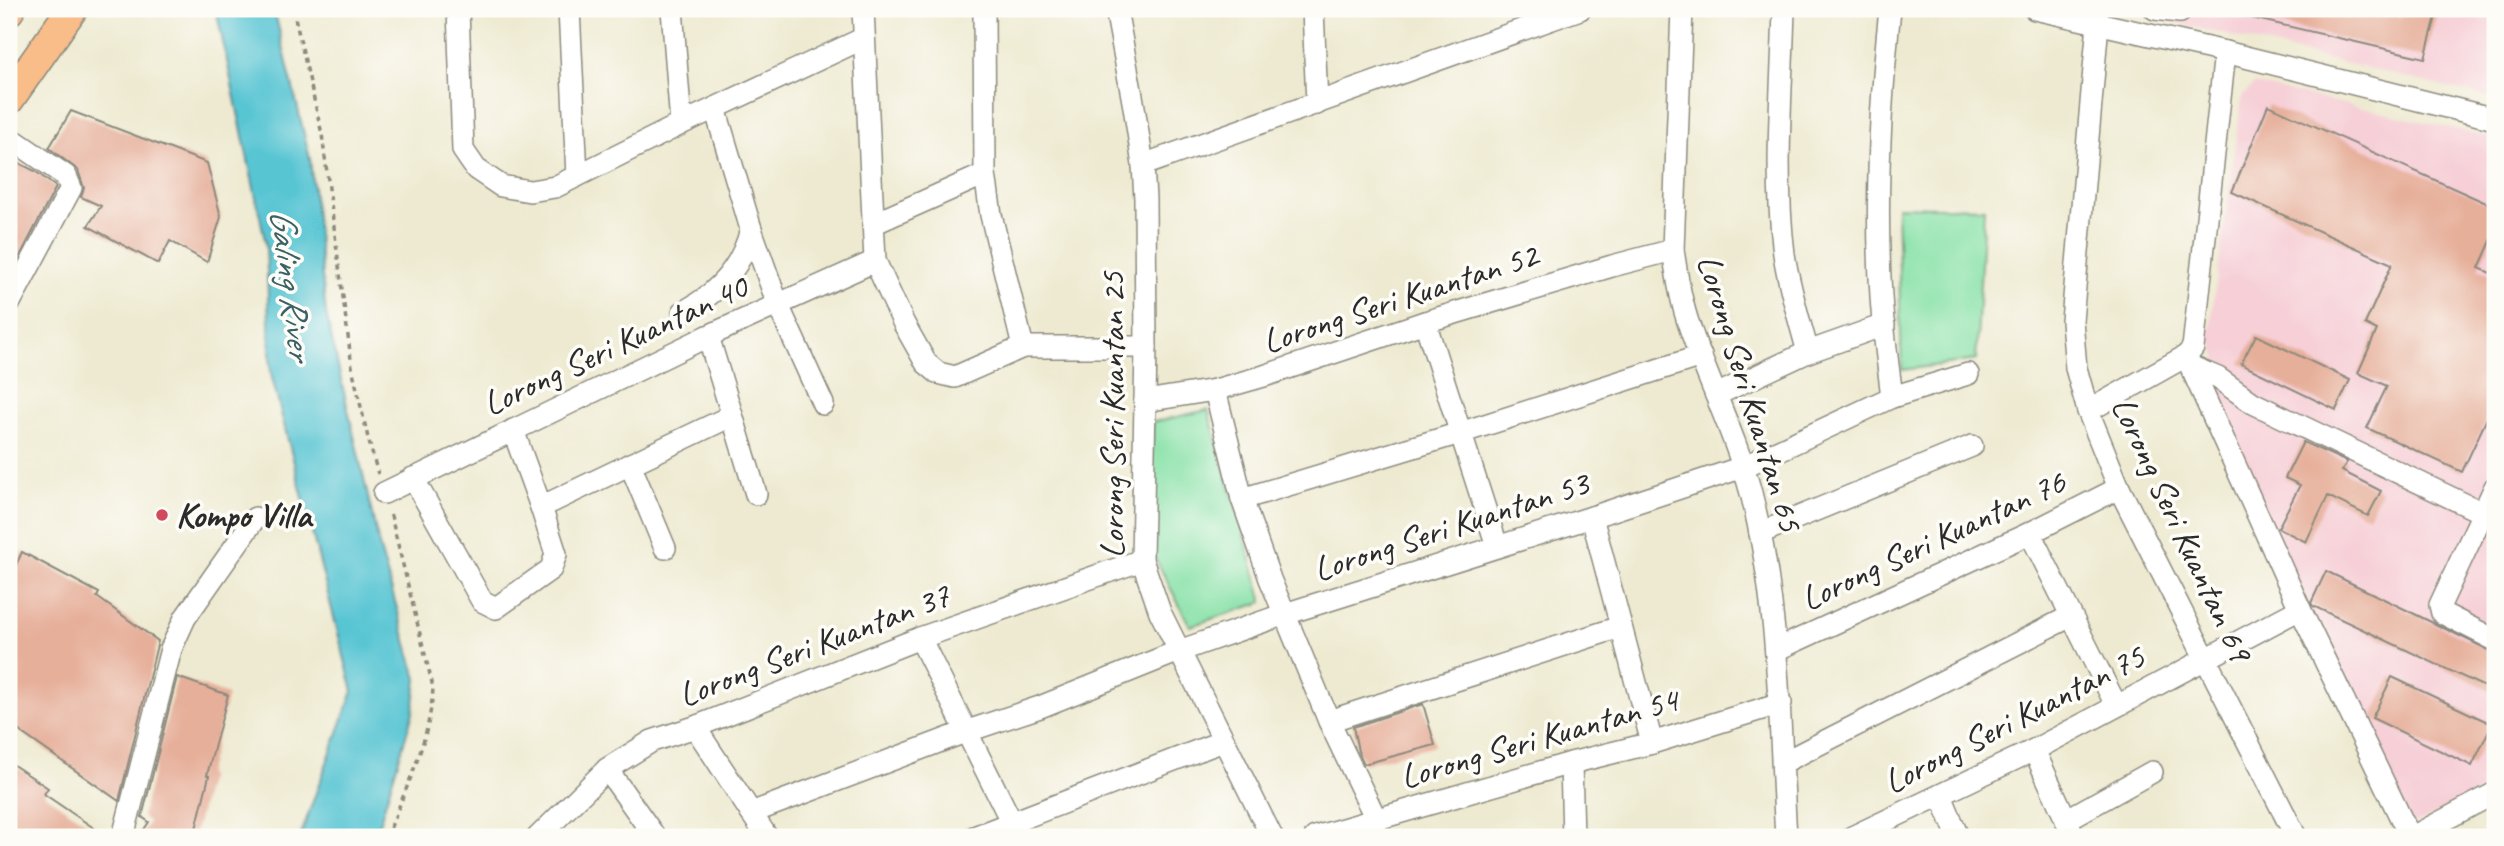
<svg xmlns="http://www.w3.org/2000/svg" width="2504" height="846" font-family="Caveat,sans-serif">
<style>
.built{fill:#f6cfd7}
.green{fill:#87e1a7;stroke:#598669;stroke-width:2}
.water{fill:#59c5d3;stroke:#42787f;stroke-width:2}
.building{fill:#e6af9a}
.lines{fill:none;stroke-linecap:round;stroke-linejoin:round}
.minor-casing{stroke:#8c8a7e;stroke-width:24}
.highway-casing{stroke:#8c8a7e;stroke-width:33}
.path{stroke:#8c8a7e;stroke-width:3.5;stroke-dasharray:5 5;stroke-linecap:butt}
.minor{stroke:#fff;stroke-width:21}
.highway{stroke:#f8bd89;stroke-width:30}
.poi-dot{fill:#d1495b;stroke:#fdfcf7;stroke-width:2.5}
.labels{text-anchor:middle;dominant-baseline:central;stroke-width:7;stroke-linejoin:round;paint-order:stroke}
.street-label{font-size:35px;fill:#2b2b2b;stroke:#fdfcf7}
.poi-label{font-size:35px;font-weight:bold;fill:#2b2b2b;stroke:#fdfcf7;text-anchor:start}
.water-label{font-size:37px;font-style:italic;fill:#3b6166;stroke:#fdfcf7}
</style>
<rect width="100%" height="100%" fill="#fdfcf7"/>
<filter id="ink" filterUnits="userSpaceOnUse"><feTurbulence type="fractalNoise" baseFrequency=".0143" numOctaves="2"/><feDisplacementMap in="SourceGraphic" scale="14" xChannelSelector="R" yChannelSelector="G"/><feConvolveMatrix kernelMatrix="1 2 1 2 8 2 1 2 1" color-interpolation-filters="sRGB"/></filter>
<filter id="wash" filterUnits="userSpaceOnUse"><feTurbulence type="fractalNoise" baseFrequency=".00686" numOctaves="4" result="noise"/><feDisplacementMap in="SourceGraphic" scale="28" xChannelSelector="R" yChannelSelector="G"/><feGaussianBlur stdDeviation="1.57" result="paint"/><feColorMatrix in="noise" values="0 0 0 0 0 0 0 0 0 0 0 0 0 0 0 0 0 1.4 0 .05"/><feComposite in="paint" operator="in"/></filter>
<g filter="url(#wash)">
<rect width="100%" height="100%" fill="#eeead1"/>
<g class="built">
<path d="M2116,9H2495V99L2206,30Z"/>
<path d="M2255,84L2495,138V783L2410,827L2204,387L2223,373L2209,336L2242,96Z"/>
</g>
<g class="green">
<path d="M1897,206L1984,208L1976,360L1902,370Z"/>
<path d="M1208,410L1263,602L1190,626L1149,546L1153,422Z"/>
</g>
<path class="water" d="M216,9H274L310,159L326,314L380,549L417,679L413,713L375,837H300L353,691L271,374L266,245Z"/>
<g id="blocks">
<g class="building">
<path d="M2240,9H2366L2400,17L2402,9H2438L2425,58L2239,15Z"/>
<path d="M2268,105L2495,207V232L2479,268L2495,275V401L2462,472L2367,428L2387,386L2358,373L2377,330L2365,324L2392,264L2232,192Z"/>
<path d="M71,111L207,163L221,217L207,262L170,241L158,264L88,226L101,206L81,197L84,188L78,170L49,148Z"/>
<path d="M9,158L35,171L56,187L9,277Z"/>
<path d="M2256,335L2350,380L2336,410L2241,364Z"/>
<path d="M2303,442L2347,462L2342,471L2381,491L2368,516L2328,496L2306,542L2278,528L2300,485L2285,478Z"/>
<path d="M22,552L99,593L97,597L158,641L119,801L9,724V580Z"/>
<path d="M2326,571L2495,653V692L2313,606L2311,603Z"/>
<path d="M177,677L228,695L207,775L209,776L194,837H139L149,822L142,817Z"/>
<path d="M2392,677L2492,724L2472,766L2372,718Z"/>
<path d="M1423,704L1435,745L1364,764L1358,751L1353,727Z"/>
<path d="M9,762L48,788L44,794L107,837H9Z"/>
</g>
</g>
</g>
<g filter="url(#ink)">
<use href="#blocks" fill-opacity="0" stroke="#8c8a7e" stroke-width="2"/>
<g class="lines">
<defs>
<g id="minor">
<path d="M458,9L463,150L476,169L501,186L530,191L555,187L681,124L864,38"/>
<path d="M569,9L577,176"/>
<path d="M672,9L681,124"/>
<path d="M863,9L875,261L904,324L926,363L938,373L955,377L1023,347H1146"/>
<path d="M984,9L985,174L991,215L1023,347"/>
<path d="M1116,9L1134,107L1143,165L1145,199L1146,347L1142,560L1160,612L1272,837"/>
<path d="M1313,9L1317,104"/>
<path d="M1682,9L1673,250C1677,276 1681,303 1690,328C1709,383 1736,437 1751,493C1780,606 1779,722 1786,837"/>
<path d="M1784,9C1782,89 1774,174 1784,254C1789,287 1799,320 1808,352"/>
<path d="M1890,9C1880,104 1875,201 1881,296C1883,330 1888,364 1892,397"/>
<path d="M2035,9L2225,52L2495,119"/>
<path d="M2155,9L2180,12L2182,9"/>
<path d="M2098,23L2072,321L2076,368L2088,411L2119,488L2296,837"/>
<path d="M715,108L751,229L778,305L823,404"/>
<path d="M9,137L66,176L71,188L9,304"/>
<path d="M1143,165L1580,9"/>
<path d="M873,224L985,174"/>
<path d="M683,312C717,294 742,267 751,229"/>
<path d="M1425,322L1497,546"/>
<path d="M708,336L756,494"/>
<path d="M2186,356L2300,609L2410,837"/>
<path d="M2192,367L2218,378L2253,403L2483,513"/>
<path d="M1215,390L1242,499L1270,579L1329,721L1376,819"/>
<path d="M1716,395L1808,352L1884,325"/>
<path d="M1145,401L1215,390L1264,376L1425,322L1612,266L1673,250"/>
<path d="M2088,411L2186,356L2193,348L2225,52"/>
<path d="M513,430L541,507L731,416"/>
<path d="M630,464L665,548"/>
<path d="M413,478L482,601L496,608L551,569L556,554L541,507"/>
<path d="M2495,487L2440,605L2442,613L2495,640"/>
<path d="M384,493L708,336L875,261"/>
<path d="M1242,499L1460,433L1701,356"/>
<path d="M1592,517L1652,743"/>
<path d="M1760,533L1972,446"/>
<path d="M2030,533L2116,705"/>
<path d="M920,638L1019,837"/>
<path d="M1776,650L2030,533L2119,488"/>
<path d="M1329,721L1620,627"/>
<path d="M695,727L767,837"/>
<path d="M2034,750L2074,837"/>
<path d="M1784,762L2071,616"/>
<path d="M1571,763L1573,837"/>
<path d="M607,769L655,837"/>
<path d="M1941,795L1958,837"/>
<path d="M751,813L965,732L1040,707L1179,651L1285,614L1592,517L1743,467L1892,397L1968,374"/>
<path d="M2066,820L2152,772"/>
<path d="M123,837L171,649L185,618L255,518"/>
<path d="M538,837L607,769L652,741L695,727L920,638L1142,560"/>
<path d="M974,837L1223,741"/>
<path d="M1315,837L1571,763L1652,743L1781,703"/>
<path d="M1852,837L2034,750L2300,609"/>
<path d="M2412,837L2495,793"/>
</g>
<g id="highway">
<path d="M9,10V9"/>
<path d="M9,99L72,9"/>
</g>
</defs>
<use href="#minor" class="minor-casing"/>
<use href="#highway" class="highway-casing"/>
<g class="path">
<path d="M293,9L322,134L352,367L368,438L378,474"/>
<path d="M387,837C405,789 431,739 433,687L390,512"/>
</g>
<use href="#minor" class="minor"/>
<use href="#highway" class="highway"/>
</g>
</g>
<circle class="poi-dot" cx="162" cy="515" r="7"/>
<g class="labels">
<g class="street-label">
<text transform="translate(1400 298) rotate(-18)">Lorong Seri Kuantan 52</text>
<text transform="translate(615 345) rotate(-25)">Lorong Seri Kuantan 40</text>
<text transform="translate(1750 393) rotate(73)">Lorong Seri Kuantan 65</text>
<text transform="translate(1112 415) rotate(-90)">Lorong Seri Kuantan 25</text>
<text transform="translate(1451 526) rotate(-18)">Lorong Seri Kuantan 53</text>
<text transform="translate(2182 529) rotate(65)">Lorong Seri Kuantan 69</text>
<text transform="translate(1933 540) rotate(-25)">Lorong Seri Kuantan 76</text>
<text transform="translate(814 645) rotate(-21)">Lorong Seri Kuantan 37</text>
<text transform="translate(2014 719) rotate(-27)">Lorong Seri Kuantan 75</text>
<text transform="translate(1539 738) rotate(-16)">Lorong Seri Kuantan 54</text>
</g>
<g class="poi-label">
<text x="176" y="515">Kompo Villa</text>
</g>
<g class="water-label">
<text transform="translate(292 284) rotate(83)">Galing River</text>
</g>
</g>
<rect width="2504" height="846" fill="none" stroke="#fdfcf7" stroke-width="35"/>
</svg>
